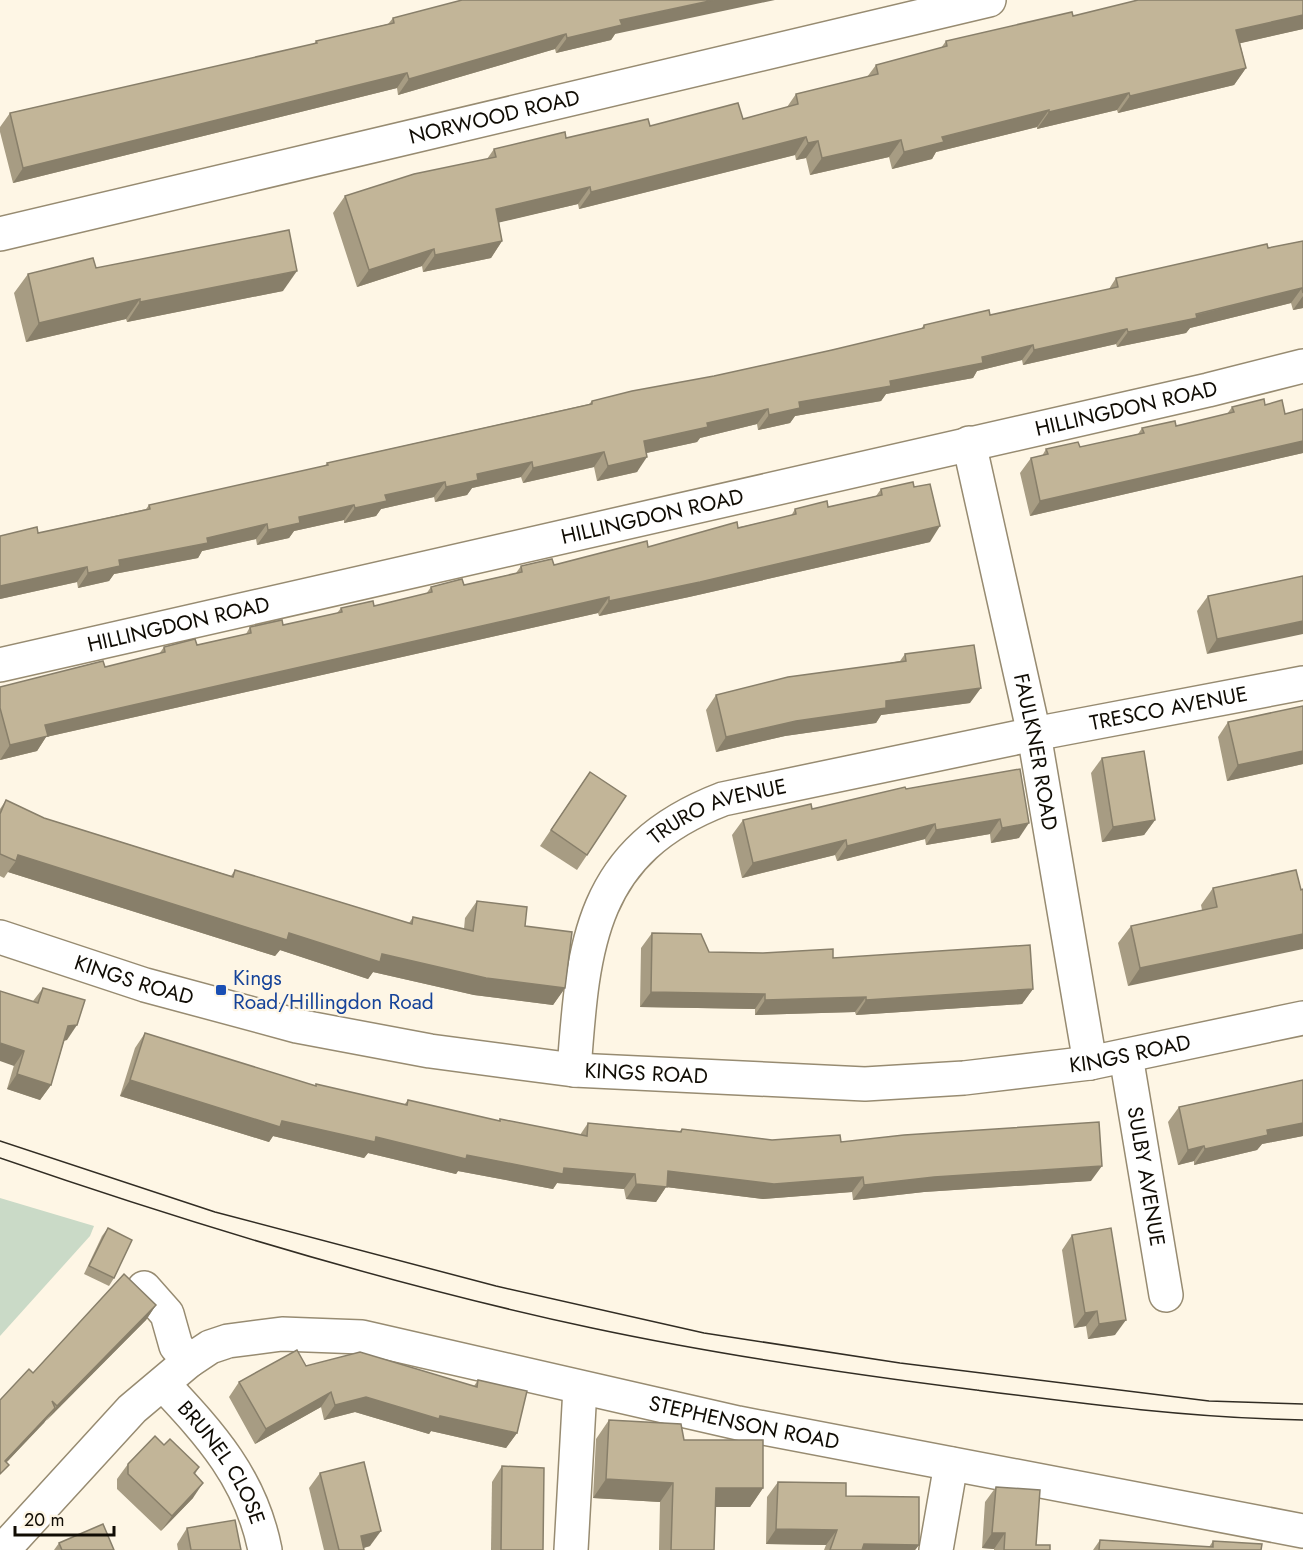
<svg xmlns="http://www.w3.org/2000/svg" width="1303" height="1550" font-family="Jost,sans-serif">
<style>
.green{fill:#cadac7}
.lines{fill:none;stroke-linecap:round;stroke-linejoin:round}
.minor-casing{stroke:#978b71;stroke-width:36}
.minor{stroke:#fff;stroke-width:33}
.tram{stroke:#312c23;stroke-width:1.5}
.wall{fill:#a79c83}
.shaded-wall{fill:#887f6a}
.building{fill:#c2b598;stroke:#887f6a;stroke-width:1.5}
.transit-dot{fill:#1a4fb4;stroke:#fef6e5;stroke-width:2}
.labels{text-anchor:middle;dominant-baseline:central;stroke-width:4.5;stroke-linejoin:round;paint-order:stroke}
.street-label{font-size:21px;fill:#100c04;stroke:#fef6e5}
.transit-label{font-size:21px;fill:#164399;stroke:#fef6e5;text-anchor:start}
</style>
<rect width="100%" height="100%" fill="#fef6e5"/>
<path class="green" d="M0,1198L94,1226L90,1236L0,1336Z"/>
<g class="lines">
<defs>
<g id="minor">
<path id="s1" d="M0,234L989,0"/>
<path id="s2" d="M969,443L1034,734L1090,1063"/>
<path id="s3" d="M0,665L1208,390L1303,366"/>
<path id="s4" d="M0,937L145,985L297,1026L430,1051L574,1070L865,1084L964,1078L1090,1063L1303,1018"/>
<path id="s5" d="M1126,1056L1166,1295"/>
<path id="s6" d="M574,1070C583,944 590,850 723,799L1034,734L1303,683"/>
<path d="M144,1288L167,1314L176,1346L189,1361"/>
<path id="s7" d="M163,1384C211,1435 251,1479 265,1550"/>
<path id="s8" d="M3,1550L132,1409L189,1361L210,1347L228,1341L282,1334L362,1337L738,1423L1303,1531"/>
<path d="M571,1550L580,1388"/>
<path d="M936,1550L951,1464"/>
</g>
</defs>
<use href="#minor" class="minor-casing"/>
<use href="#minor" class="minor"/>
<g class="tram">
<path d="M0,1141L215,1212L496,1286L704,1333L900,1363L1209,1401L1303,1404"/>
<path d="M0,1158C194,1225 392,1285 592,1328C719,1355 848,1374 976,1390C1085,1404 1193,1418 1303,1420"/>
</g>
</g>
<g class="wall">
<path d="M1303,0V29L1240,43L1246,68L1234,85L1118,113L1117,110L1037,129V127L936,152L932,159L892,169L889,157L810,175L806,158L796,160L795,155L579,209L578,204L499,222L502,241L491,258L423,272L422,266L357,287L333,213L345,196L487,159L494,149L650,126L743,119L787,107L796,94L867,77L876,65L941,48L946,41L1073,16Z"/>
<path d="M393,18L615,34L611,40L556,53L555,49L398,95L397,88L13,183L0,132V127L10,113L314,44L316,41L388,24Z"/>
<path d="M1303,241V308L1293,310L1291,303L1190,328L1186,333L1117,347L1116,344L1023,365L1022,360L977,371L973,378L886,394L881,401L795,416L790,423L758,430L757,424L700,438L697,442L646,453L637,472L597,481L594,467L523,483L521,477L472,488L467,495L435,502L434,497L381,509L376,516L344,523V520L294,531L289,538L257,545L256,539L202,551L198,558L114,574L109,581L78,588L77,582L0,599V536L38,533L146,509L149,505L325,466L327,463L589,404L592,401L714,376L832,350L921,329L924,325L990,315L1109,289L1116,278Z"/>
<path d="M96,268L283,291L127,322L126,319L26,342L14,293L28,274Z"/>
<path d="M1265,405L1285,414L1303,409V453L1030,516L1020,473L1031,458L1042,456L1046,449L1080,447L1138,434L1142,428L1176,426L1227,414L1232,407Z"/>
<path d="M914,487L930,542L689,597L599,616L598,613L46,737L37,751L0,760V687L105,667L159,654L164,647L197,645L246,634L250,627L283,625L337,613L341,608L374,606L426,594L431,587L464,585L516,573L521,566L554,565L648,547L791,516L795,509L828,507L876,496L881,489Z"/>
<path d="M1303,576L1207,654L1197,611L1208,596Z"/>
<path d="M905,654L970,703L881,715L876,723L785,736L716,752L706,710L716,695L900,661Z"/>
<path d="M1303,706V764L1227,781L1218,737L1228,722Z"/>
<path d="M1102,758L1155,820L1144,835L1102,842L1091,773Z"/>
<path d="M1020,769L1019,838L991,843L990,834L926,845L925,839L837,861L835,855L742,878L732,835L743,820L812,809L906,789Z"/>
<path d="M590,772L587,855L577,870L540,846Z"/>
<path d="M6,800L44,818L231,876L235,870L409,923L413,917L464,929L465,918L477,901L525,926L565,988L553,1005L474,995L373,972L368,979L280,950L275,956L8,872L4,878L0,876V809Z"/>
<path d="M1296,870L1128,986L1118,943L1131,926L1202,910L1201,905L1213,888Z"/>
<path d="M652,933L709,952L833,958L1033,989L1022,1004L856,1015L855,1012L755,1015V1009L640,1007L641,948Z"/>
<path d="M43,988L67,1040L64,1041L51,1085L40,1100L7,1089L33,1001Z"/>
<path d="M145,1033L315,1086L316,1084L404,1105L408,1100L499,1121L500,1119L580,1135L588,1123L680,1131L682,1129L772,1140L841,1142L1091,1181L924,1192L853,1200L852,1192L763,1199L666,1187L656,1202L626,1199L624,1189L557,1183L553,1189L458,1171L456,1174L368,1153L364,1158L273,1136L269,1142L120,1096L135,1048Z"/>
<path d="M1303,1080V1136L1262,1144L1257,1150L1194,1165V1161L1178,1165L1168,1122L1179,1107Z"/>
<path d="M108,1228L114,1278L109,1286L84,1274L102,1236Z"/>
<path d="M1072,1235L1115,1335L1088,1339L1086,1326L1074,1328L1062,1250Z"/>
<path d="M156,1305L146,1320L46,1420L7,1462L33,1373Z"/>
<path d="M306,1366L474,1386L478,1380L517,1433L506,1448L431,1431L429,1434L355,1412L324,1420L321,1407L255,1444L229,1397L239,1382Z"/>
<path d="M609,1420L684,1440L763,1488L750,1507H715L714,1550H659L660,1502L593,1498L596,1439Z"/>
<path d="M164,1445L199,1467L195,1474L193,1498L161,1531L117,1489V1479L128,1464Z"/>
<path d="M502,1466L543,1550H491L492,1482Z"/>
<path d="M320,1473L370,1546L364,1548V1550H324L309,1488Z"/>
<path d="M778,1482L846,1496L919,1545L915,1550H824L826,1545L766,1544L767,1497Z"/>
<path d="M996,1487L1036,1545L1050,1550H994V1549L982,1548L985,1502Z"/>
<path d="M187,1528L241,1550H178L177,1544Z"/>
<path d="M1100,1540L1209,1547L1213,1541L1261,1550H1093Z"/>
<path d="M59,1543L114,1550H54Z"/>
</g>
<g class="shaded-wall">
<path d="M714,0H775L615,34L611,40L556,53L567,38L620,20Z"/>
<path d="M1303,15V29L1224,47L1236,30Z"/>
<path d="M566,34L555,49L398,95L409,79Z"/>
<path d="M1246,68L1234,85L1118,113L1130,96Z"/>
<path d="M407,73L397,88L13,183L23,168Z"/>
<path d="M1129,93L1117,110L1037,129L1049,112Z"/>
<path d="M1049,110L1037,127L936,152L932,159L892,169L904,152L942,137Z"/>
<path d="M806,137L795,155L579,209L591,192Z"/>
<path d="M901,140L889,157L810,175L822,158Z"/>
<path d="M818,141L806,158L796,160L808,143Z"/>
<path d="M590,187L578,204L484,226L496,209Z"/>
<path d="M502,241L491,258L423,272L435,255Z"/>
<path d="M434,249L422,266L357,287L369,270Z"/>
<path d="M297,271L283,291L127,322L140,302Z"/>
<path d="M1302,288L1291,303L1190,328L1186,333L1117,347L1128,332Z"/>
<path d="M1303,296V308L1293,310Z"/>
<path d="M140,299L126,319L26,342L39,323Z"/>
<path d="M1127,329L1116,344L1023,365L1034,350Z"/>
<path d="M1033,345L1022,360L977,371L973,378L886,394L881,401L795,416L790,423L758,430L769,415L799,402Z"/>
<path d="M768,409L757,424L700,438L697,442L633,456L644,441L707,423Z"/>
<path d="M1303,441V453L1030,516L1040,501Z"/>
<path d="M604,452L594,467L523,483L533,468Z"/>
<path d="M647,457L637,472L597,481L608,466Z"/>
<path d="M532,462L521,477L472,488L467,495L435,502L446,487L477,474Z"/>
<path d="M445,482L434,497L381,509L376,516L344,523L355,508L385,495Z"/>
<path d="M354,505L344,520L294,531L289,538L257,545L268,530L299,517Z"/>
<path d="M267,524L256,539L202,551L198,558L114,574L109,581L78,588L88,573L119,560L207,538Z"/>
<path d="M940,526L930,542L689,597L599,616L609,601Z"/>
<path d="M87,567L77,582L0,599V586Z"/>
<path d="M609,597L598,613L46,737L37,751L0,760L10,745L45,725Z"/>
<path d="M1303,621V634L1207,654L1217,639Z"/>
<path d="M981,688L970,703L881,715L876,723L785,736L716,752L726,737L796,721L886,701Z"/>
<path d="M1303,751V764L1227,781L1238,765Z"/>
<path d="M1000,819L990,834L926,845L936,830Z"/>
<path d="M1155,820L1144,835L1102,842L1113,827Z"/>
<path d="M1029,823L1019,838L991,843L1002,828Z"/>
<path d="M935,824L925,839L837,861L847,846Z"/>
<path d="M846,840L835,855L742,878L753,863Z"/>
<path d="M18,855L289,933L382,954L565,988L553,1005L474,995L373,972L368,979L280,950L275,956L8,872L16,861Z"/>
<path d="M1303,934V949L1128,986L1140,968Z"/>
<path d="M1033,989L1022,1004L856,1015L866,1000Z"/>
<path d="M651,992L765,994L755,1009L640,1007Z"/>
<path d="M866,997L855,1012L755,1015L765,1000Z"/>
<path d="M77,1025L67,1040L58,1041L68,1026Z"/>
<path d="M0,1043L24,1051L14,1066L0,1061Z"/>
<path d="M17,1074L51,1085L40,1100L7,1089Z"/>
<path d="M130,1080L282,1121L376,1137L467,1155L564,1168L635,1174L624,1189L557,1183L553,1189L458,1171L456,1174L368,1153L364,1158L273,1136L269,1142L120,1096Z"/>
<path d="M1303,1123V1136L1262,1144L1257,1150L1194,1165L1205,1149L1267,1130Z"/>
<path d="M1204,1146L1194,1161L1178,1165L1188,1150Z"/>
<path d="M1102,1166L1091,1181L924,1192L853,1200L864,1185L934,1177Z"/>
<path d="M668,1171L863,1177L852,1192L763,1199L666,1187L656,1202L626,1199L636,1184Z"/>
<path d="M156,1305L146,1320L46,1421L57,1406Z"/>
<path d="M1097,1311L1086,1326L1074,1328L1085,1313Z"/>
<path d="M1126,1320L1115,1335L1088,1339L1099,1324Z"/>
<path d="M331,1392L321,1407L255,1444L266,1429Z"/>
<path d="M366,1397L440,1416L517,1433L506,1448L431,1431L429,1434L355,1412L324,1420L335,1405Z"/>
<path d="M55,1408L44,1423L0,1469L5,1461Z"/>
<path d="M606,1479L673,1483L660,1502L593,1498Z"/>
<path d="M203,1483L193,1498L161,1531L172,1516Z"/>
<path d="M716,1488H763L750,1507H702Z"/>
<path d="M776,1529L837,1530L826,1545L766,1544Z"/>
<path d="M381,1531L370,1546L355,1550L361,1536Z"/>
<path d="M992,1533H1005L994,1549L982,1548Z"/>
<path d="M864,1544L919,1545L915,1550H860Z"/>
</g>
<g class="building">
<path d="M462,0H714L620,20L622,25L567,38L566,34L409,79L407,73L23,168L10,113L317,43L316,41L394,23L393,18Z"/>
<path d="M1138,0H1303V15L1236,30L1246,68L1130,96L1129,93L1049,112V110L942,137L944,142L904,152L901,140L822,158L818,141L808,143L806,137L591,192L590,187L496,209L502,241L435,255L434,249L369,270L345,196L414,174L496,157L494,149L565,132L566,138L648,119L650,126L738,103L743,119L798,104L796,94L878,74L876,65L947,46L946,41L1072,12L1073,16Z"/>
<path d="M289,230L297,271L140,302V299L39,323L28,274L93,258L96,268Z"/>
<path d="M1303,241V293L1302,288L1196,314L1197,318L1128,332L1127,329L1034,350L1033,345L982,357L983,363L890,381L891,386L799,402L800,408L769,415L768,409L707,423L708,427L644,441L647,457L608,466L604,452L533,468L532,462L477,474L478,480L446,487L445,482L385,495L387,501L355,508L354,505L299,517L300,523L268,530L267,524L207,538L208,543L119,560L120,566L88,573L87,567L0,586V536L37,527L38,533L150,509L149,505L328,465L327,463L592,404V401L632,391L714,376L832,350L924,328V325L989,310L990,315L1118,287L1116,278L1267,244L1268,248Z"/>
<path d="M1264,399L1265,405L1282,400L1285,414L1303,409V441L1040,501L1031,458L1048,454L1046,449L1078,442L1080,447L1144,433L1142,428L1175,421L1176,426L1234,412L1232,407Z"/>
<path d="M913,482L914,487L930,484L940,526L700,582L609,601V597L45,725L48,736L10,745L0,708V687L103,661L105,667L165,652L164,647L195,639L197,645L251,633L250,627L282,620L283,625L342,612L341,608L373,601L374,606L432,592L431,587L462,579L464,585L522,572L521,566L552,559L554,565L647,541L648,547L737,522L738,528L796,514L795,509L827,501L828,507L882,495L881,489Z"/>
<path d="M1303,576V621L1217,639L1208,596Z"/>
<path d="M974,645L981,688L886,701V708L796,721L726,737L716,695L788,677L906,661L905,654Z"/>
<path d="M1303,706V751L1238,765L1228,722Z"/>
<path d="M1144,751L1155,820L1113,827L1102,758Z"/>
<path d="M1020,769L1029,823L1002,828L1000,819L936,830L935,824L847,846L846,840L753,863L743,820L811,804L812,809L905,787L906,789Z"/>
<path d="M590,772L626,796L587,855L551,830Z"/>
<path d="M6,800L44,818L233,877L235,870L412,924L413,917L473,931L477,901L527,907L525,926L572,932L565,988L486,978L382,954L380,962L289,933L287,940L18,855L16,861L0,854V814Z"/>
<path d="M1296,870L1301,890L1303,889V934L1140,968L1131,926L1217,907L1213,888Z"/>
<path d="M652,933L701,934L709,952L763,953L833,949V958L1030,945L1033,989L866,1000V997L765,1000V994L651,992Z"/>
<path d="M43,988L85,1000L77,1025L68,1026L51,1085L17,1074L24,1051L0,1043V991L38,1003Z"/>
<path d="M145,1033L316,1086V1084L407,1105L408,1100L500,1121V1119L587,1136L588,1123L681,1132L682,1129L772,1140L840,1135L841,1142L904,1135L1099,1122L1102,1166L934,1177L864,1185L863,1177L774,1184L668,1171L667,1187L636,1184L635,1174L564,1168L563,1174L467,1155L466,1159L376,1137L375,1142L282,1121L280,1127L130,1080Z"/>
<path d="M1303,1080V1123L1267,1130L1268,1135L1205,1149L1204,1146L1188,1150L1179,1107Z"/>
<path d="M108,1228L132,1240L114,1278L89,1266Z"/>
<path d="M1111,1228L1126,1320L1099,1324L1097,1311L1085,1313L1072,1235Z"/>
<path d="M124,1274L156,1305L57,1406L52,1401L55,1408L5,1461L9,1465L0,1474V1400L29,1369L33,1373Z"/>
<path d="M297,1350L306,1366L360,1352L477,1387L478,1380L527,1391L517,1433L440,1416L439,1419L366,1397L335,1405L331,1392L266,1429L239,1382Z"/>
<path d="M609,1420L681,1424L684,1440H763V1488H716L714,1550H671L673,1483L606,1479Z"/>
<path d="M155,1436L164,1445L170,1439L199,1467L194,1473L203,1483L172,1516L128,1474V1464Z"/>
<path d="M364,1462L381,1531L361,1536L364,1550H339L320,1473Z"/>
<path d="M502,1466L544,1468L543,1550H501Z"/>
<path d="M778,1482L846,1483V1496L919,1497V1545L864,1544L862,1550H830L837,1530L776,1529Z"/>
<path d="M996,1487L1040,1490L1036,1545H1050V1550H1004L1005,1533H992Z"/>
<path d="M235,1520L241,1550H191L187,1528Z"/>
<path d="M103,1524L114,1550H62L59,1543Z"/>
<path d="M1100,1540L1213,1547V1541L1262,1544L1261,1550H1099Z"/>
</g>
<rect class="transit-dot" x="215" y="984" width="12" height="12" rx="3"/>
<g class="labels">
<g class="street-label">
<text stroke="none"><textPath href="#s1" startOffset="508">NORWOOD ROAD</textPath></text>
<text stroke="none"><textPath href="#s3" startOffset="1155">HILLINGDON ROAD</textPath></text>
<text stroke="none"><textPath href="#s3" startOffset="669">HILLINGDON ROAD</textPath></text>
<text stroke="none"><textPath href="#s3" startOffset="183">HILLINGDON ROAD</textPath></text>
<text stroke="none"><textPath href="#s6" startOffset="788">TRESCO AVENUE</textPath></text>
<text stroke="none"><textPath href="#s2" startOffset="316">FAULKNER ROAD</textPath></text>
<text stroke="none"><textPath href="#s6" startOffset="324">TRURO AVENUE</textPath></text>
<text stroke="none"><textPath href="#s4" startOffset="141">KINGS ROAD</textPath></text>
<text stroke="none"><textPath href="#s4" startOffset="1149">KINGS ROAD</textPath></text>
<text stroke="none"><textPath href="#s4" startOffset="663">KINGS ROAD</textPath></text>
<text stroke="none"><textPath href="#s5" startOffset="122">SULBY AVENUE</textPath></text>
<text stroke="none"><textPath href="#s8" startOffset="836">STEPHENSON ROAD</textPath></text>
<text stroke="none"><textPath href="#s7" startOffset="99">BRUNEL CLOSE</textPath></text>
</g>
<g class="transit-label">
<text x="233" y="978">Kings<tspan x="233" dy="24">Road/Hillingdon Road</tspan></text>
</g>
</g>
<path d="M15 1526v9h99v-9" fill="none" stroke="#100c04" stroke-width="3"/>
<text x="24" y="1526" font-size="18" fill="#100c04" stroke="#fef6e5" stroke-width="4.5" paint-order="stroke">20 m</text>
</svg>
